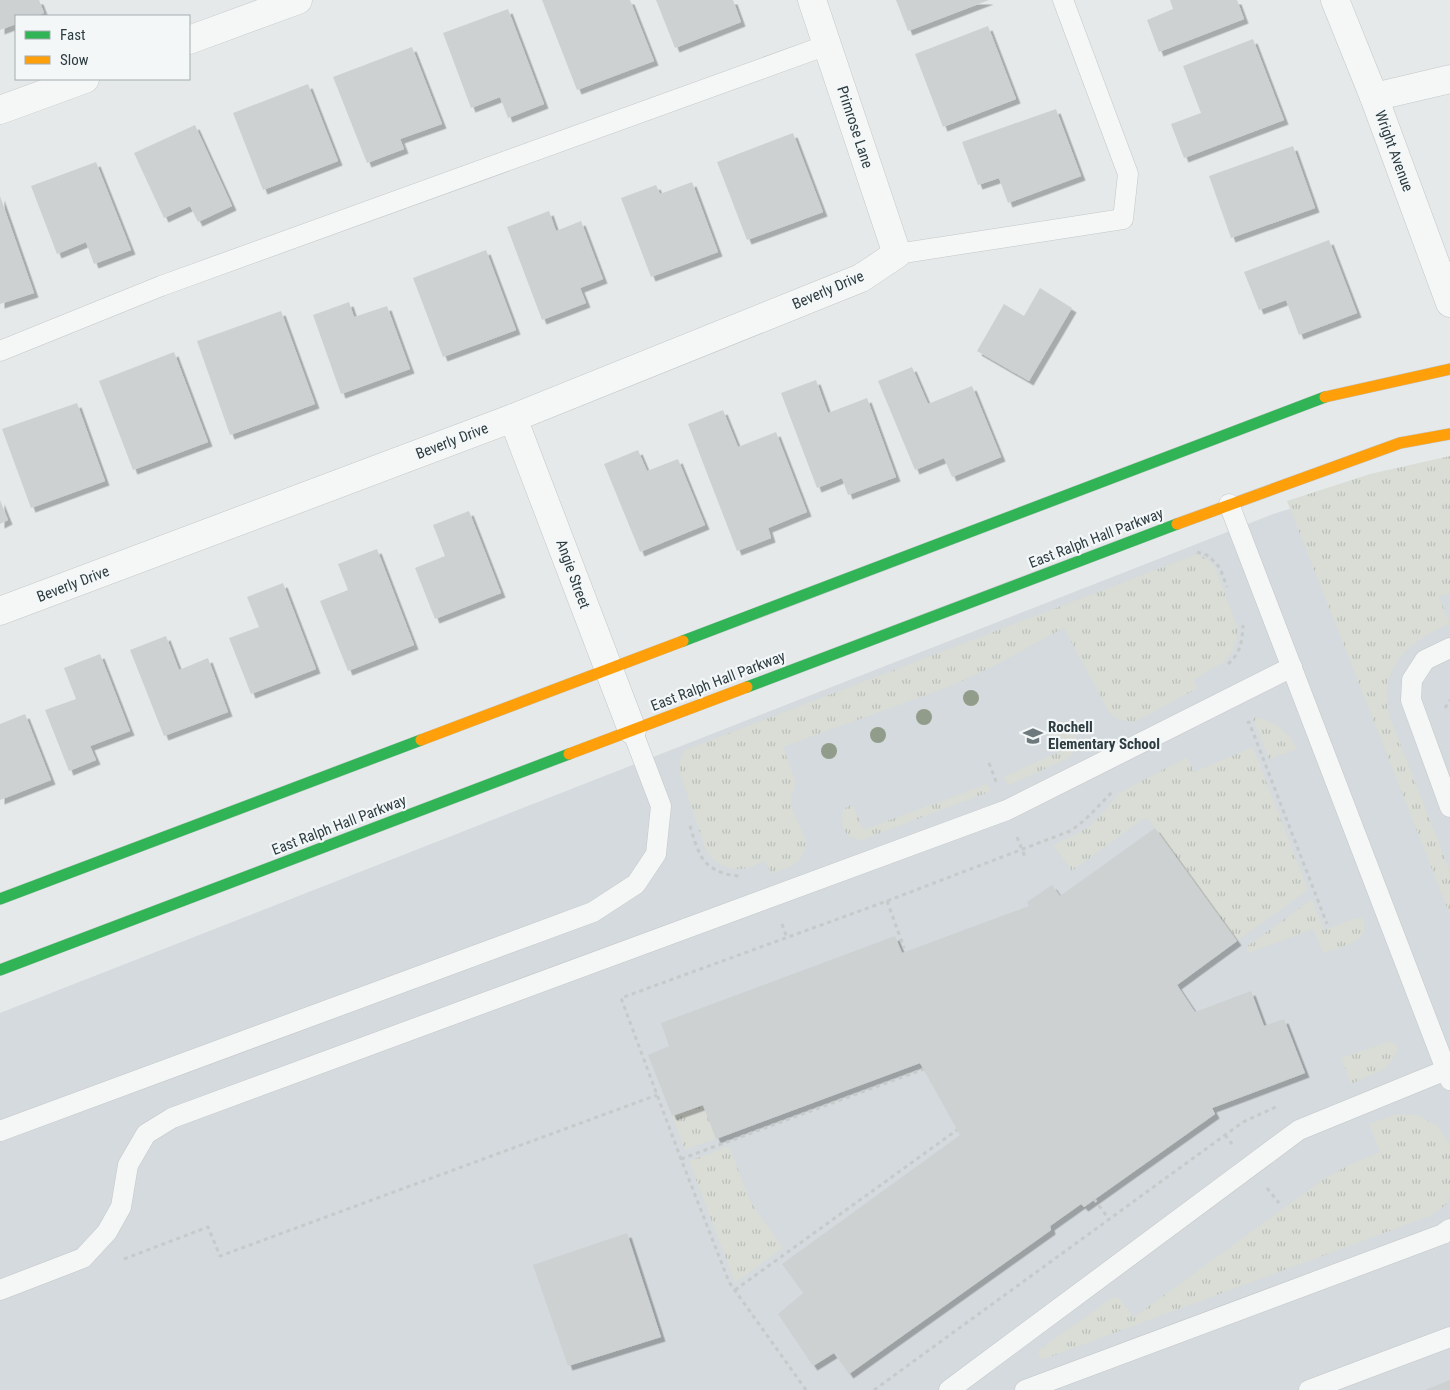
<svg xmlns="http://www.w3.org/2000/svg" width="1450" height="1390" font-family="'Roboto Condensed',sans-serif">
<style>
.built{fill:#d4dadd}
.grass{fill:url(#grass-tufts)}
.building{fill:#ced1d2;filter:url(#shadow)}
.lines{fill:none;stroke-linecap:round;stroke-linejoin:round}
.lane-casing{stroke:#c3c7c8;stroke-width:21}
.street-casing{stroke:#c3c7c8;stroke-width:29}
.fast-casing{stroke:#c3c7c8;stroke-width:12}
.slow-casing{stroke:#c3c7c8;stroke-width:12}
.path{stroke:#c6caca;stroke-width:3;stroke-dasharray:4 4;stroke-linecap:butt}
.lane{stroke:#f5f6f6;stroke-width:20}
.street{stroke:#f5f6f6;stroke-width:28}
.fast{stroke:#30b455;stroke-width:11}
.slow{stroke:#ff9f0a;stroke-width:11}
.tree{fill:#929c8a}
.labels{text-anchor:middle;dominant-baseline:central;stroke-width:4.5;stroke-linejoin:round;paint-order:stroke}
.street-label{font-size:15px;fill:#2d3d42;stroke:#f4f7f8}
.poi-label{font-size:15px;font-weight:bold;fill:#2d3d42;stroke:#f4f7f8;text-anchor:start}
</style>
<defs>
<pattern id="grass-tufts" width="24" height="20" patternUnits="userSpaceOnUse" patternTransform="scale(1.25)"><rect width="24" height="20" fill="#d9ddd6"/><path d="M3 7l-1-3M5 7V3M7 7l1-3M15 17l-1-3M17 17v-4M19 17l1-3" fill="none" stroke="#bbbfb9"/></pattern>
<filter id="shadow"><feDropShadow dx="4.5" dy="4.5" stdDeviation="0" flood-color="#0004"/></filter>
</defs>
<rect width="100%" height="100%" fill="#e5e9ea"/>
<path class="built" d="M1450,466V1390H0V1013L1273,514L1413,472Z"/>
<g class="grass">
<path d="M1450,456V593L1439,597L1450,624C1420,636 1391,655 1387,690C1386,699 1388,708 1390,717L1450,872V915L1287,501L1370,474Z"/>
<path d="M1197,554L1207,559L1215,567L1237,626V639L1233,651L1224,662L1193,680L1198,688L1137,721C1125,722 1116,721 1108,711L1064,628L998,664L951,686L783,747L796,783L791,797V805L806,841L804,851L799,861L791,866L771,874L765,861C759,863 753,867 747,868C730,872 715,864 706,851L679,771L680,760L685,750Z"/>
<path d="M1252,717C1272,719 1286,729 1296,747L1295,750L1269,759Z"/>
<path d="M1056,721C1056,721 1064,722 1064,722C1079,729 1079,748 1069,758L1009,785L1007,783L1004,779L1005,776L1059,752L1048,728L1050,723Z"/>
<path d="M1253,747L1308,890L1237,941L1148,819H1143L1072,871L1053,845L1078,833L1090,826L1100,816L1119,793L1130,787L1187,757L1194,772Z"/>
<path d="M987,784L991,790L989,792L862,840C858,840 854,839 850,837C840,830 837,809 851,805L854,807L863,830Z"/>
<path d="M1312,899L1324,930L1359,917L1363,919C1373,942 1338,948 1323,953L1313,929L1248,953L1246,947Z"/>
<path d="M1390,1041L1396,1044L1398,1051L1386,1068L1351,1084L1341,1058Z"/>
<path d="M703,1105L716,1139L685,1150L672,1116Z"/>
<path d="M1397,1114L1417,1115L1437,1125L1450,1145V1196L1446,1205L1430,1216L1044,1359L1040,1358L1038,1355L1039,1350L1113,1297L1119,1298L1134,1317L1325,1178L1351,1164L1380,1152L1369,1124Z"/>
<path d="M729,1146L751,1203L783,1248L735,1283L689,1161Z"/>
</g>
<g class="building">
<path d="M0,0H39L44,13L36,16H16V24L0,30Z"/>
<path d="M542,0H630L654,61L577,90Z"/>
<path d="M656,0H733L741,22L675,48Z"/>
<path d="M896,0H989L908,31Z"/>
<path d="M1170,0H1237L1244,19L1159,52L1147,20L1173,9Z"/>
<path d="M508,9L544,104L508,118L500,97L471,108L443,33Z"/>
<path d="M988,26L1016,99L943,127L915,54Z"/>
<path d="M1253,39L1284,120L1184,158L1171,124L1201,113L1183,66Z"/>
<path d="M412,47L442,124L400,139L404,149L367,163L333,77Z"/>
<path d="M308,84L338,161L263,190L233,113Z"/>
<path d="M1056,109L1081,176L1008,203L999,178L978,185L962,142Z"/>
<path d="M195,125L232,206L198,222L190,206L164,218L134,153Z"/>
<path d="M793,133L823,212L747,240L717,162Z"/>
<path d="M1293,146L1315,208L1231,238L1209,176Z"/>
<path d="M96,162L131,250L94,264L86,242L57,254L31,186Z"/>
<path d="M692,182L718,252L651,277L621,198L656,185L660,194Z"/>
<path d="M0,196L34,293L0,304Z"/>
<path d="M549,211L556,231L581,221L603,279L580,288L586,303L542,320L507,227Z"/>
<path d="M1329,240L1357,313L1299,335L1286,300L1259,310L1244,272Z"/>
<path d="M486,250L516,330L443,357L413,278Z"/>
<path d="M1040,288L1072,308L1029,381L977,351L1004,304L1024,316Z"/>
<path d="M349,302L354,317L387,306L410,369L341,394L313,315Z"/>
<path d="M281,311L315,404L230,435L197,341Z"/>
<path d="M174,352L208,442L133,470L99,381Z"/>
<path d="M912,367L928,404L972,386L1001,457L952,477L944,458L915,470L878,381Z"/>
<path d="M816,380L828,413L867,398L896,477L848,495L842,478L817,488L781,393Z"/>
<path d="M77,403L105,481L31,508L2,429Z"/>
<path d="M723,410L738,447L776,432L807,512L768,528L771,538L737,551L688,424Z"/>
<path d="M638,450L647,471L678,459L705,525L640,552L604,464Z"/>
<path d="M0,500L8,520L0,524Z"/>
<path d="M469,511L501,593L435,619L415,568L445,556L433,525Z"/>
<path d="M377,549L414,645L348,671L320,601L348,590L338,564Z"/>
<path d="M283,583L316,669L251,694L229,638L259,627L247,597Z"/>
<path d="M166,636L179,670L208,658L228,712L164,736L130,650Z"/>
<path d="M100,654L130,731L90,746L96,760L69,771L45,710L76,699L64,668Z"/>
<path d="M25,714L51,780L0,800V724Z"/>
<path d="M1155,828L1237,941L1177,985L1195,1012L1251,991L1264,1026L1284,1019L1305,1073L1212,1108L1215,1114L1084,1207L1081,1204L1050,1226L1051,1230L849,1374L834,1353L813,1366L778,1314L803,1293L782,1264L960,1135L920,1063L716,1139L703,1105L672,1116L648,1055L669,1046L661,1023L895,936L902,953L1029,906L1027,902L1052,885L1060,896Z"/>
<path d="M627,1233L661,1337L568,1366L533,1265Z"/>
<path d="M1450,1380V1390H1425Z"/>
</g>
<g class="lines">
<defs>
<g id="lane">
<path d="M897,254L1123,219L1128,174L1063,0"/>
<path d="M0,351L161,286L827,45"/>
<path d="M1229,504L1450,1080"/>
<path d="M1450,648L1425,660L1412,680L1411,700L1450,807"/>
<path d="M0,1131L593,912L636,884L656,854L661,806L632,730"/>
<path d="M0,1290L83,1258L107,1232L121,1207L128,1165L146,1134L172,1118L1007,810L1292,667"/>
<path d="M949,1390L1299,1130L1446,1070"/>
<path d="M1025,1390L1443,1234L1450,1229"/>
<path d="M1309,1390L1450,1337"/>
</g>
<g id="street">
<path d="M1335,0L1374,97L1450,303"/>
<path d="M189,40L298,0"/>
<path d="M1374,97L1450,79"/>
<path d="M0,110L85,79"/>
<path d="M513,418L632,730"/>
<path d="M0,611L513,418L861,278L897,254L812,0"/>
</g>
<g id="fast">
<path d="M683,641L1325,397"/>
<path d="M747,687L1177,524"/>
<path d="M0,899L421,740"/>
<path d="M0,970L569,754"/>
</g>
<g id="slow">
<path d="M1325,397L1450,369"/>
<path d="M1177,524L1400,443L1450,434"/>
<path d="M421,740L683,641"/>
<path d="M569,754L747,687"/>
</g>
</defs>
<use href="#lane" class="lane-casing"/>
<use href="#street" class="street-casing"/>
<use href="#fast" class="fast-casing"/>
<use href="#slow" class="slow-casing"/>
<g class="path">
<path d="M1197,552L1209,556L1220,568L1227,587"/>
<path d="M1228,664C1241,652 1242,642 1243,625"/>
<path d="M1445,708L1450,700"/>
<path d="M1247,723L1249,722L1327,924"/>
<path d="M989,763L997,784"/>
<path d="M690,826C693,836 696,847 701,856C709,870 726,876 741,876"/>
<path d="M1017,837L1025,857"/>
<path d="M887,901L904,948"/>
<path d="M782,924L787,938"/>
<path d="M1225,1135L1232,1144"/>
<path d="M681,1159L924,1069"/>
<path d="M1267,1188L1279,1203"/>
<path d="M1094,1199L1109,1219"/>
<path d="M124,1259L208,1227L220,1256L657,1095"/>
<path d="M735,1290L957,1130"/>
<path d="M806,1390L729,1282L681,1159L621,998L887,901L1070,831C1087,820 1099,805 1113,791"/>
<path d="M874,1390L1243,1122L1278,1106"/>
</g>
<use href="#lane" class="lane"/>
<use href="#street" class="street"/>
<use href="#fast" class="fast"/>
<use href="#slow" class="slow"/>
</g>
<g class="tree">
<circle cx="971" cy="698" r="8"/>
<circle cx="924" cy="717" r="8"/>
<circle cx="878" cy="735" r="8"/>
<circle cx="829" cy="751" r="8"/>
</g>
<defs>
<symbol id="school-bare" viewBox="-9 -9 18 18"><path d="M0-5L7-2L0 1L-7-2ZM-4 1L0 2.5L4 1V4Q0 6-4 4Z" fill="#6d797d" stroke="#f4f7f8" stroke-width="2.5" paint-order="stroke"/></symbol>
</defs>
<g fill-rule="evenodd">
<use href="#school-bare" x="1019" y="722" width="28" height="28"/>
</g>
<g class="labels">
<g class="street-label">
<text transform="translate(855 127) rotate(72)">Primrose Lane</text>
<text transform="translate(1394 151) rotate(70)">Wright Avenue</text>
<text transform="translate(828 290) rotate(-23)">Beverly Drive</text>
<text transform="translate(452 441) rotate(-21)">Beverly Drive</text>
<text transform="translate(1096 538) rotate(-21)">East Ralph Hall Parkway</text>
<text transform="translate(573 574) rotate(70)">Angie Street</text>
<text transform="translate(73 584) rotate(-21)">Beverly Drive</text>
<text transform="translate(718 681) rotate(-21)">East Ralph Hall Parkway</text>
<text transform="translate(339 825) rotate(-21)">East Ralph Hall Parkway</text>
</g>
<g class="poi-label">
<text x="1048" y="727">Rochell<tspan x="1048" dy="17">Elementary School</tspan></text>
</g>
</g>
<rect x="15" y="15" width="175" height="65" fill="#f4f7f8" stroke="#a4adaf"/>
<rect x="25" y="31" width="25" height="8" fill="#30b455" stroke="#a4adaf"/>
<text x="60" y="40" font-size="15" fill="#2d3d42">Fast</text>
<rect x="25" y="56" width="25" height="8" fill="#ff9f0a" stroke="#a4adaf"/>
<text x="60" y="65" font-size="15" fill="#2d3d42">Slow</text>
</svg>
